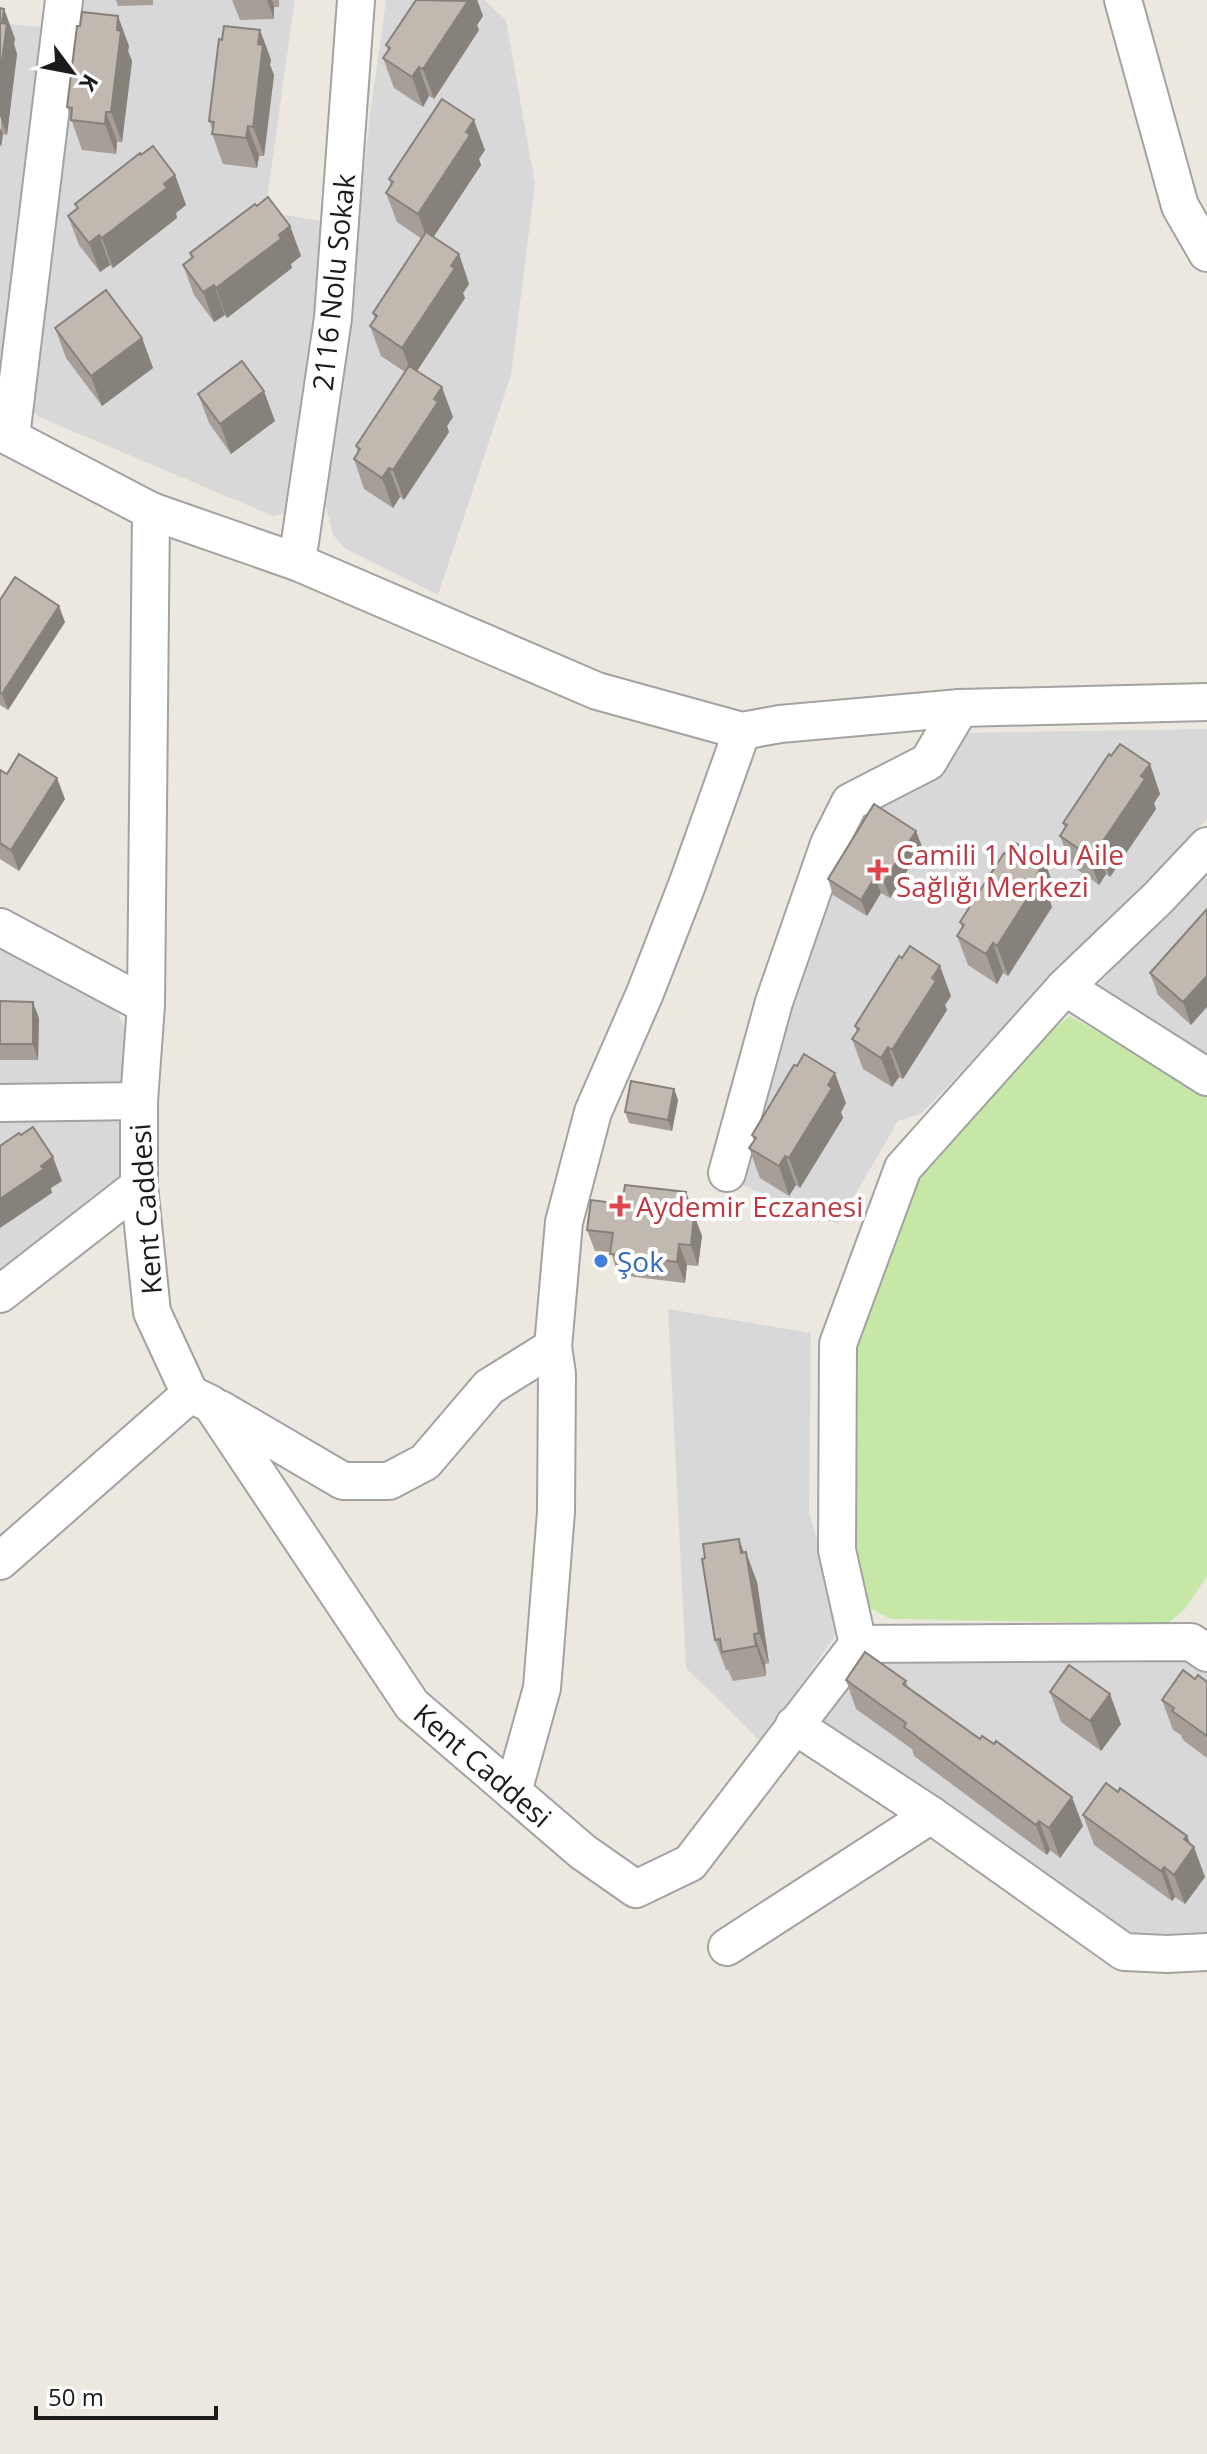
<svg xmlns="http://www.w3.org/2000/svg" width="1207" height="2454" font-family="'Open Sans',sans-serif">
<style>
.residential{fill:#d9d8d8}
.grass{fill:#c6e7a6}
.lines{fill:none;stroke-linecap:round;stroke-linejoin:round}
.minor-casing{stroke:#a2a2a2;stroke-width:40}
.minor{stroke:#fff;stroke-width:36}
.wall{fill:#a69e97}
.shaded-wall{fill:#87817b}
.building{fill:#c1b8b0;stroke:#87817b;stroke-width:2}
.health-dot{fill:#e0444e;stroke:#fff;stroke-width:3}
.shop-dot{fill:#3f7fe0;stroke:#fff;stroke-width:3}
.labels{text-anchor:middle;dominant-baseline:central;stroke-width:8;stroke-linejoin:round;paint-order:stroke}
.street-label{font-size:28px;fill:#1b1b1b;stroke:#fff}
.health-label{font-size:28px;fill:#be3a42;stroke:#fff;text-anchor:start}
.shop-label{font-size:28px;fill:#366cbe;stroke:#fff;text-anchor:start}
</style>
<rect width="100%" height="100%" fill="#ece8e0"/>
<g class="residential">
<path d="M77,0H295L265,212L329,222L289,513L273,516L37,416L27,402Z"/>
<path d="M386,0H484L506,20L535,184L511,375L438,595L346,549L333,535L326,506L371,108Z"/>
<path d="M0,23L41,27L3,383L0,386Z"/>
<path d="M1207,729V819L1055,974L922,1113L898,1121L838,1224L732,1181L835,852L861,817L920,789L959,733Z"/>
<path d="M1207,866V1058L1096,988Z"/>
<path d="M0,946L115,1008L126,1031L120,1088L0,1089Z"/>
<path d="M0,1119H121L118,1188L0,1277Z"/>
<path d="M668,1309L811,1333L809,1512L842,1626L761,1742L686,1668Z"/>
<path d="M866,1656L1187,1657L1207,1673V1945L1121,1939L818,1721Z"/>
</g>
<path class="grass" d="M1070,1016L1207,1094V1576L1185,1609L1167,1624L891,1619L863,1605L853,1561L854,1339L898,1214L920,1176L1035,1044Z"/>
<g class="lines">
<defs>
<g id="minor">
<path d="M1123,0L1180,206L1207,253"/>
<path d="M0,432L151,511L146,1005L139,1101V1186L152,1312L190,1394L211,1404L412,1705L583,1852L636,1889L690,1863L858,1644L1191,1642L1207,1653"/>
<path d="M11,437L64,0"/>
<path d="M151,511L297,562L597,691L742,731L780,724L960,708L1207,702"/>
<path d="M297,562L333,318L356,0"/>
<path d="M1207,846L1158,898L1065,987L1207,1077"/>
<path d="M0,927L146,1005"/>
<path d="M0,1103L139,1101"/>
<path d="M727,1173L774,1002L829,844L850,802L928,762L960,708"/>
<path d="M0,1294L139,1186"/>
<path d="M553,1347L564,1222L593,1112L645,993L687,885L742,731"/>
<path d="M220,1409L343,1481H389L425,1462L489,1387L553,1347L557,1374L556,1512L542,1688L513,1792"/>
<path d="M0,1561L190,1394"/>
<path d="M858,1644L837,1550L838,1344L903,1168L1065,987"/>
<path d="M794,1725L931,1815L1124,1952L1167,1954L1207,1952"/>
<path d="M727,1947L931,1815"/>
</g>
</defs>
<use href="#minor" class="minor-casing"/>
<use href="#minor" class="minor"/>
</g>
<g class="wall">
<path d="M116,0H153V5L118,6Z"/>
<path d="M232,0H279V7H274V19L240,20Z"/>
<path d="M416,0H477L483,16L477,25L479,30L434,99L429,96L423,107L394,88L383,58L388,51L386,45Z"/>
<path d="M0,8L4,9L15,39L14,44L17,54L7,135L3,134L1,147Z"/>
<path d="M260,30L271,60L270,65L274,75L264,156H259L257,168L223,164L212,134L213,131L209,121L222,40Z"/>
<path d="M129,46L128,51L132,61L122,142H117L116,154L82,150L67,107Z"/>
<path d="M485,150L479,159L481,165L433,237L459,254L469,284L463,293L465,298L417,371L453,417L447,426L449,432L404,500L400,497L393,508L364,489L354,459L358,452L356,446L405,372L381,356L370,326L375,319L373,313L422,239L397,222L386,193L391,185L389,179Z"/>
<path d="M141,155L175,175L186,205L176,213L177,218L113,268L110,265L100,272L79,245L68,216L77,209L75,204Z"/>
<path d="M257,206L290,226L301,256L291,264L292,268L227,318L225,315L214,322L194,295L183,265L191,258L190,253Z"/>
<path d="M55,328L142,338L153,368L102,406L66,358Z"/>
<path d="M198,394L275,421L231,454L209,423Z"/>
<path d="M0,600L65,622L8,710L0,705Z"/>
<path d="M1111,756L1150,764L1160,794L1154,803L1156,809L1110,877L1106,874L1099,885L1071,865L1060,836L1065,828L1063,823Z"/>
<path d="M0,770L7,774L65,799L19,871L0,859Z"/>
<path d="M916,831L922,847L890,898L881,893L867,916L833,895L828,879Z"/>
<path d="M1056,892L1050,901L1052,907L1008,976L1003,973L997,984L968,965L957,936L962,928L960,922Z"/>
<path d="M1207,909L1191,1025L1158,995L1150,973Z"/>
<path d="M902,958L951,996L945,1005L947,1010L903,1079L899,1077L892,1087L863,1069L852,1039L857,1032L855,1026Z"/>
<path d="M0,1001L39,1018L38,1060H0Z"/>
<path d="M674,1089L678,1100L672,1131L629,1123L625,1112Z"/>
<path d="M846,1103L841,1112L843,1118L800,1188L796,1185L789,1196L760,1178L749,1148L754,1141L752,1135Z"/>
<path d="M686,1192L702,1236L698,1266L687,1265L685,1283L618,1275L611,1252L595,1251L587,1230L622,1204Z"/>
<path d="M744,1552L757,1582L769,1663L765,1664L766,1676L733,1681L728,1670H726L715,1640Z"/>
<path d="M1195,1679L1207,1682V1758L1183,1740L1181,1735L1173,1730L1162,1700Z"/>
<path d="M846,1680L906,1681L908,1688L1083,1826L1060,1858L1050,1850L1047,1855L914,1756L912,1749L856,1709Z"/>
<path d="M1050,1692L1121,1724L1101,1751L1061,1722Z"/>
<path d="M1118,1792L1187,1836L1205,1877L1185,1904L1175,1897L1172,1901L1094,1845L1083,1815Z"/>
</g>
<g class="shaded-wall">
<path d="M267,0H272L274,7V19Z"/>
<path d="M465,0H477L483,16L477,25L479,30L434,99L423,69Z"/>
<path d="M4,9L15,39L14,44L17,54L7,135L0,116V75L2,23Z"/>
<path d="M118,16L129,46L128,51L132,61L122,142L111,112Z"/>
<path d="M260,30L271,60L270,65L274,75L264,156L253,127Z"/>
<path d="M419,67L429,96L423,107L412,77Z"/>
<path d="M106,112L117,142L116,154L105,124Z"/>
<path d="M474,120L485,150L479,159L481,165L429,244L418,214Z"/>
<path d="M248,126L259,156L257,168L246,138Z"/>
<path d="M0,128L3,134L1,147L0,144Z"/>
<path d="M175,175L186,205L176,213L177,218L113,268L102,238Z"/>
<path d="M290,226L301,256L291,264L292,268L227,318L216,288Z"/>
<path d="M99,235L110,265L100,272L89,243Z"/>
<path d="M459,254L469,284L463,293L465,298L413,377L402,348Z"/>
<path d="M214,285L225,315L214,322L203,292Z"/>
<path d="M142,338L153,368L102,406L91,376Z"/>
<path d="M442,387L453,417L447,426L449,432L404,500L393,470Z"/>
<path d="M264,391L275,421L231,454L220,424Z"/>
<path d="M389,468L400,497L393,508L382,478Z"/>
<path d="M59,606L65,622L8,710L2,694Z"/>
<path d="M1150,764L1160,794L1154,803L1156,809L1110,877L1099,847Z"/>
<path d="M57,778L65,799L19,871L11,850Z"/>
<path d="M916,831L922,847L890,898L884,882Z"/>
<path d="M1095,844L1106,874L1099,885L1088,855Z"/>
<path d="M1045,862L1056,892L1050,901L1052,907L1008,976L997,946Z"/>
<path d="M875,877L881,893L867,916L861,900Z"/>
<path d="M993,943L1003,973L997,984L986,954Z"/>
<path d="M940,966L951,996L945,1005L947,1010L903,1079L892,1050Z"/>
<path d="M1207,976V1007L1191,1025L1183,1002Z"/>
<path d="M33,1002L39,1018L38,1060L33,1044Z"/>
<path d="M888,1047L899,1077L892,1087L881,1058Z"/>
<path d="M835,1073L846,1103L841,1112L843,1118L800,1188L789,1158Z"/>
<path d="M674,1089L678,1100L672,1131L668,1120Z"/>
<path d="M785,1156L796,1185L789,1196L779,1166Z"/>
<path d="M53,1157L62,1181L51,1188L52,1193L0,1228V1199Z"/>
<path d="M686,1192L694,1213L691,1235L684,1214Z"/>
<path d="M694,1215L702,1236L698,1266L691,1245Z"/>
<path d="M679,1244L687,1265L685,1283L677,1262Z"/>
<path d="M739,1539L747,1561L746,1552L757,1582L769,1663L759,1633L741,1553Z"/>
<path d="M754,1634L765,1664L766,1676L756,1646Z"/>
<path d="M1110,1694L1121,1724L1101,1751L1090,1721Z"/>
<path d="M1072,1797L1083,1826L1060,1858L1049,1828Z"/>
<path d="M1039,1821L1050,1850L1047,1855L1036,1825Z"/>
<path d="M1187,1836L1192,1850L1194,1847L1205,1877L1185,1904L1174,1875L1184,1839Z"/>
<path d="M1164,1867L1175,1897L1172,1901L1161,1871Z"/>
</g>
<g class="building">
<path d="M416,0L468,1L423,69L419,67L412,77L383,58L390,48L386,45Z"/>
<path d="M0,8L4,9L2,23L7,24L0,75Z"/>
<path d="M82,12L118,16L117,30L121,31L111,112H106L105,124L71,120L72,108L67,107L77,26H80Z"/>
<path d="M224,26L260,30L258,44L263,45L253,127L248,126L246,138L212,134L214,122L209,121L219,39L222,40Z"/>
<path d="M442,99L474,120L466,132L470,135L418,214L386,193L393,182L389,179Z"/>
<path d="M153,146L175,175L164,184L167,188L102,238L99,235L89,243L68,216L78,208L75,204L140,153L141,155Z"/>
<path d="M268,197L290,226L279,235L281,239L216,288L214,285L203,292L183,265L193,257L190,253L255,204L257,206Z"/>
<path d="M426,232L459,254L451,266L455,268L402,348L370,326L377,316L373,313Z"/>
<path d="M106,290L142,338L91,376L55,328Z"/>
<path d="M242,361L264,391L220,424L198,394Z"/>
<path d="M409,366L442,387L434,399L438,402L393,470L389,468L382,478L354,459L360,449L356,446Z"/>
<path d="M15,577L59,606L2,694L0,693V600Z"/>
<path d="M1120,744L1150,764L1141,776L1145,779L1099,847L1095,844L1088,855L1060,836L1067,825L1063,823L1109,754L1111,756Z"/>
<path d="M19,754L57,778L11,850L0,843V770L7,774Z"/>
<path d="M874,804L916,831L884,882L875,877L861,900L828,879Z"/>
<path d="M1014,842L1045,862L1037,874L1041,877L997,946L993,943L986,954L957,936L964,925L960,922L1004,853L1007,855Z"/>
<path d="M1207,909V976L1183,1002L1150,973Z"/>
<path d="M910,946L940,966L932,978L936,981L892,1050L888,1047L881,1058L852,1039L859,1029L855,1026L899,956L902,958Z"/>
<path d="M0,1001L33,1002V1044H0Z"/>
<path d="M804,1054L835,1073L828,1085L832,1088L789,1158L785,1156L779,1166L749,1148L756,1138L752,1135L794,1065L797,1066Z"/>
<path d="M631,1081L674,1089L668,1120L625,1112Z"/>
<path d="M33,1127L53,1157L41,1166L44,1169L0,1199V1146L19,1133L21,1135Z"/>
<path d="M625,1185L686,1192L684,1214L694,1215L691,1245L679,1244L677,1262L610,1254L613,1233L587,1230L591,1200L622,1204Z"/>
<path d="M739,1539L741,1553L746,1552L759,1633L754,1634L756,1646L722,1652L720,1639L715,1640L702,1559L705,1558L703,1544Z"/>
<path d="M865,1652L906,1681L903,1684L980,1739L982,1736L994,1744L996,1741L1072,1797L1049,1828L1039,1821L1036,1825L904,1727L906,1723L846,1680Z"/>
<path d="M1069,1665L1110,1694L1090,1721L1050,1692Z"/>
<path d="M1183,1670L1195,1679L1198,1675L1207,1682V1736L1172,1711L1174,1708L1162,1700Z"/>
<path d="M1106,1783L1118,1792L1120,1788L1187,1836L1184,1839L1194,1847L1174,1875L1164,1867L1161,1871L1083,1815Z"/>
</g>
<g class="health-dot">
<path d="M874 858h8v8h8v8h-8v8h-8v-8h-8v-8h8z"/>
<path d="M616 1194h8v8h8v8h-8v8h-8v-8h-8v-8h8z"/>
</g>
<circle class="shop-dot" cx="601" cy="1261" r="8"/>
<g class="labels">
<g class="street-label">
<text transform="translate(333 282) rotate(-84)">2116 Nolu Sokak</text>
<text transform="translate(145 1209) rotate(-94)">Kent Caddesi</text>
<text transform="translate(483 1765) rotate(41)">Kent Caddesi</text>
</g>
<g class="health-label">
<text x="896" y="854">Camili 1 Nolu Aile<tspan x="896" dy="32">Sağlığı Merkezi</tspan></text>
<text x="636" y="1206">Aydemir Eczanesi</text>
</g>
<g class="shop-label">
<text x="617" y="1261">Şok</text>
</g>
</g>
<g transform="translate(72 72) rotate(122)" stroke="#ffffff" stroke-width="6" paint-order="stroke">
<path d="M0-6L14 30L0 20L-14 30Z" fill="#1b1b1b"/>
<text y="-12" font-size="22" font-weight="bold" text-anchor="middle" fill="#1b1b1b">K</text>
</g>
<path d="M36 2406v12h180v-12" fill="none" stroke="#1b1b1b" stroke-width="4"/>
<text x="48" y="2406" font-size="24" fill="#1b1b1b" stroke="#ffffff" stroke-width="6" paint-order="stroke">50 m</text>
</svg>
